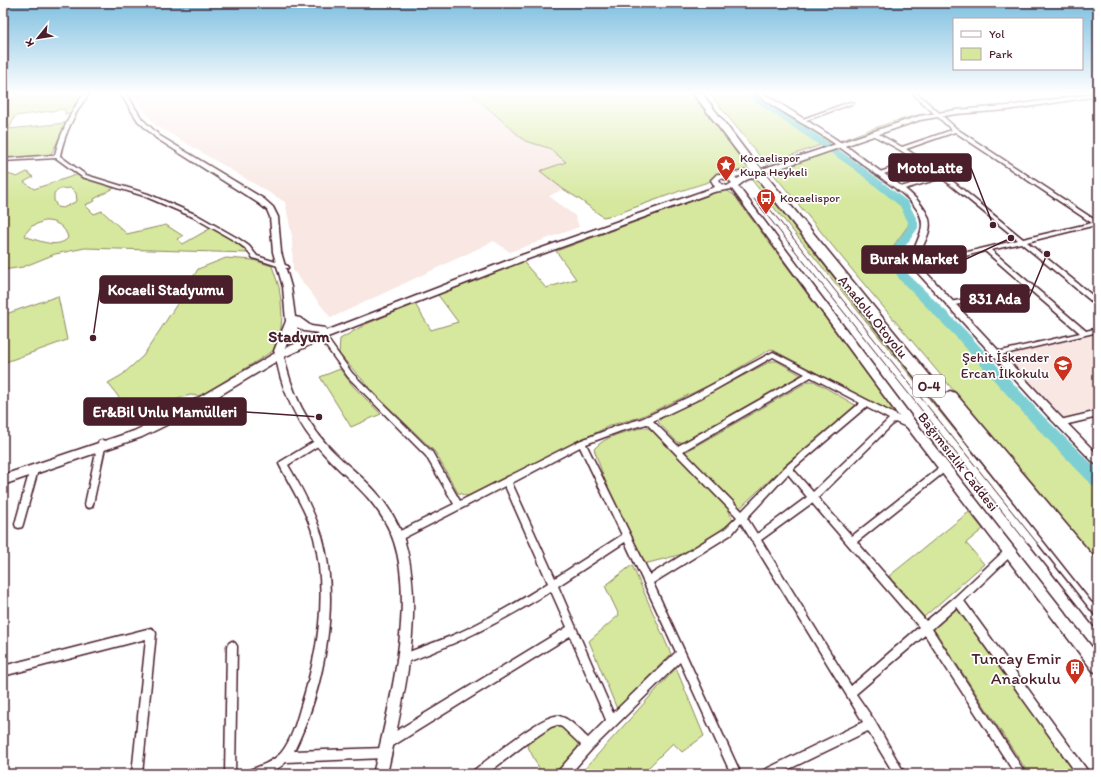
<svg xmlns="http://www.w3.org/2000/svg" width="1101" height="777" font-family="Itim,sans-serif">
<style>
.built{fill:#f8e7e2}
.green{fill:#d5e89d;stroke:#908464;fill-rule:evenodd}
.lines{fill:none;stroke-linecap:round;stroke-linejoin:round}
.river{fill:#7ecfd4;fill-rule:evenodd}
.minor-casing{stroke:#4a1f2b;stroke-width:3}
.tertiary-casing{stroke:#4a1f2b;stroke-width:3}
.secondary-casing{stroke:#4a1f2b;stroke-width:3}
.motorway-casing{stroke:#4a1f2b;stroke-width:3}
.minor{fill:#fff;fill-rule:evenodd}
.tertiary{fill:#fff;fill-rule:evenodd}
.secondary{fill:#fff;fill-rule:evenodd}
.motorway{fill:#fff;fill-rule:evenodd}
.tram-far1{stroke:#4a1f2b;stroke-width:1}
.tram{stroke:#4a1f2b;stroke-width:1.5}
.motorway-bridge-casing{stroke:#4a1f2b;stroke-width:12;stroke-linecap:butt}
.motorway-bridge{stroke:#fff;stroke-width:10}
.labels{text-anchor:middle;dominant-baseline:central;stroke-width:3.5;stroke-linejoin:round;paint-order:stroke}
.far-poi-label{font-size:12px;fill:#4a1f2b;stroke:#fff;text-anchor:start}
.shield{fill:#fff;stroke:#80626b;stroke-width:1}
.shield-label{font-size:13px;font-weight:bold;fill:#4a1f2b}
.street-label{font-size:14px;fill:#4a1f2b;stroke:#fff}
.poi-label{font-size:14px;fill:#4a1f2b;stroke:#fff;text-anchor:end}
.quarter-label{font-size:16px;font-weight:bold;fill:#4a1f2b;stroke:#fff}
.near-poi-label{font-size:17px;fill:#4a1f2b;stroke:#fff;text-anchor:end}
.leader{fill:none;stroke:#4a1f2b;stroke-width:1.5}
.callout-dot{fill:#4a1f2b;stroke:#fff;stroke-width:1.5}
.callout{fill:#4a1f2b;stroke:#4a1f2b;stroke-width:1.5}
.callout-label{font-size:15px;text-anchor:middle;font-weight:bold;fill:#fff}
</style>
<rect width="100%" height="100%" fill="#fff"/>
<filter id="ink" filterUnits="userSpaceOnUse"><feTurbulence type="fractalNoise" baseFrequency=".025" numOctaves="2"/><feDisplacementMap in="SourceGraphic" scale="8" xChannelSelector="R" yChannelSelector="G"/><feConvolveMatrix kernelMatrix="1 2 1 2 8 2 1 2 1" color-interpolation-filters="sRGB"/></filter>
<g filter="url(#ink)">
<g class="built">
<path d="M133,93H471L525,141L549,148L566,162L541,171L563,189L549,196L575,216L579,227L510,252L494,241L331,318L293,270L292,236L285,202L154,124Z"/>
<path d="M1098,334V408L1062,418L1004,355Z"/>
</g>
<g class="green">
<path d="M3,93H77L75,95L76,102L71,113L65,114V109L15,116L9,129L66,123L52,153L45,156L3,159Z"/>
<path d="M471,93H691L749,169L680,191L614,215L603,217L579,199L563,189L540,171L566,162L549,148L525,141Z"/>
<path d="M709,93H744L821,145L766,164Z"/>
<path d="M749,93H759L834,140L828,143Z"/>
<path d="M932,113L934,115L842,143L839,141C870,130 900,117 932,113Z"/>
<path d="M829,150L880,187L901,205L909,221L908,226L892,248L891,255L893,265L910,289L957,335L1009,393L1098,485V562L858,277L771,171Z"/>
<path d="M27,172L33,177L24,182L34,189L79,174L116,187L94,199L95,201L85,205L94,214L102,211L127,234L166,225L183,236L177,239L183,244L211,228L230,238L249,253L85,248L55,254L23,267L3,270V176L8,174L17,177ZM71,188L76,193L77,201L63,208L57,207L54,200V193L60,189ZM44,221C55,220 66,227 68,238C58,249 40,241 27,237L24,235L32,226Z"/>
<path d="M755,177L871,325L1098,604V607L750,178Z"/>
<path d="M725,189L735,196L742,206L897,415L771,349L710,385L647,414C635,420 622,421 609,426L475,494L467,496L458,493L435,452L379,398L339,354L340,339L366,324L415,304L431,330L458,322L435,291L520,258L546,288L576,279L556,251Z"/>
<path d="M226,258L253,260L272,266L279,287L281,301L282,316L281,328L273,351L201,396L190,395L172,401L170,399L125,416L114,402L120,399L108,383L122,375L143,356L179,301L198,269Z"/>
<path d="M58,296L67,340L3,363V315Z"/>
<path d="M771,361H777L801,375L681,443L677,442L658,422L662,418Z"/>
<path d="M340,369L353,386L381,414L351,427L320,377Z"/>
<path d="M809,381H814L857,406L791,460L740,508L685,452Z"/>
<path d="M641,428H648L653,431L675,452L728,509L733,520L720,531L683,554L644,564L605,481L594,449C605,436 625,432 641,428Z"/>
<path d="M969,512L983,529L966,543L984,564L924,617L889,576Z"/>
<path d="M632,565L671,654L617,709L589,641L619,615L605,586Z"/>
<path d="M959,606L1078,774H1029L933,628Z"/>
<path d="M676,668L704,736L682,752L673,743L642,774H580Z"/>
<path d="M557,725L562,726L578,738V748L556,774H542L527,745L551,727Z"/>
</g>
<g class="lines">
<path class="river" d="M743,93H753L806,127L859,164L908,202L918,222V228L899,255L901,262L908,274L965,330L1043,416L1098,470V487L1092,485L1033,424L955,336L900,280L889,262L887,255L907,228L908,222L900,206L853,168Z"/>
<defs>
<g id="minor">
<path d="M85,93H90C76,109 64,135 60,156L86,175L148,194L197,215L239,239L249,246L257,256L288,266V268H284L253,258L245,248L235,241L193,217L144,196L82,177L56,158L3,161V159L55,155C59,137 73,106 85,93Z"/>
<path d="M912,93H917L957,129L1098,222V226L1096,225L1027,242L1098,300V305H1096L1021,243L991,250L1086,331L1098,328V332L997,356H995L994,354L995,352H997L1080,333L1030,290L950,306H948L947,304L948,302H950L1026,287L985,251L917,268L915,267V265L917,264L1018,240L942,178L901,190H897V188L939,176L918,162L881,175H877V173L915,160L900,150L871,134V132H875L902,147L952,130ZM955,132L1092,223L1023,239L945,175L906,149Z"/>
<path d="M850,102L854,103L804,121L800,120Z"/>
<path d="M320,334H324L352,373L432,452L460,501L579,441L617,426L641,419L689,397L773,352L914,424L915,426L914,428L911,429L895,422L818,498L852,536L941,466L944,465L947,466L948,468L947,470L857,542L926,621L955,597L1006,549L1009,548L1012,549L1013,552L1012,555L964,601L1087,770L1088,774H1077L957,607L932,629L1026,774H1015L925,635L856,694L874,720L905,774H894L868,731L779,774H763L764,770L863,722L741,523L732,534L653,583L741,774H731L680,662L592,749L570,774H558L559,770L581,745L562,727L557,725L551,727L527,743L487,774H473L474,770C488,760 545,712 559,716C571,719 579,730 588,738L606,720L570,636L391,747L387,748L383,747L382,743L383,739L567,627L551,591C504,621 455,645 402,664L399,662L397,659L399,656C418,648 437,642 456,634C488,620 519,601 548,583L505,486L400,540L397,541L394,540L393,537L394,534L454,504L426,456L348,377L320,338L319,336ZM773,357L805,374L678,446L653,421L695,401ZM811,377L860,403L785,467L742,511L683,451ZM866,407L889,419L813,492L793,469ZM647,424L737,517L726,528L650,575L586,444L621,431ZM580,447L622,535L555,578L512,483ZM788,474L807,497L757,534L747,518ZM812,503L919,627L851,686L761,540ZM625,542L676,652L613,713L558,586Z"/>
<path d="M1098,411V417L1060,426L1057,425L1056,423L1057,421L1060,420Z"/>
<path d="M318,439L321,440L322,442L321,444L288,465C301,487 314,511 322,536C341,603 324,690 294,751L385,748L389,749L390,753L389,757L385,758L286,762C273,774 264,774 248,774L249,770C261,766 272,762 281,753C291,741 296,723 300,709C318,653 328,596 314,538C307,511 291,488 279,464L280,462Z"/>
<path d="M102,440L105,441L106,443L93,504L92,507L89,508L86,507L85,504L98,443L99,441Z"/>
<path d="M34,467L37,468L38,470L23,524L22,527L19,528L16,527L15,524L30,470L31,468Z"/>
<path d="M151,628L154,630L156,633L142,774H132L146,639L3,676V666Z"/>
<path d="M232,641L235,643L237,646L235,774H225L227,646L229,643Z"/>
</g>
<g id="tertiary">
<path d="M756,93H763C789,110 817,126 843,144C855,152 867,162 880,171C897,183 919,196 928,216C936,236 914,247 922,268L1054,410L1098,455V465L1095,464L1048,416L916,271C903,247 932,235 918,211C909,196 893,187 880,177C858,161 838,145 815,131C796,119 773,108 756,93Z"/>
<path d="M279,348L283,351C290,390 307,426 336,454C349,467 364,478 376,492C390,508 402,528 407,550C424,619 402,706 387,774H373C389,709 415,606 394,542C389,526 379,511 368,498C354,482 337,469 323,453C297,425 280,388 275,351Z"/>
</g>
<path id="secondary" d="M120,93H126L142,119L160,136L264,199L273,207L278,217L281,252L291,287L295,317L300,318L311,326L325,328L326,331L522,255L715,187L711,180L717,174L726,175L744,171H747V174L919,116L956,110L1007,106L1098,93V96L1007,110L956,114L920,120L746,180L738,186L917,424L1098,655V673L1093,671L909,430L732,189L714,192L528,259L325,338L282,358L187,415L142,437L3,485V475L134,431L179,409L275,353L274,351L286,321L283,287L273,252L270,217L267,210L258,203L156,138L138,121ZM745,175L737,179L735,177ZM721,178L730,181L732,183L727,186L721,184L719,180ZM297,327L304,331L319,333L302,340ZM291,335L295,344L285,348Z"/>
<g id="motorway">
<path d="M693,93H702L755,163L757,165L755,167H749Z"/>
<path d="M761,173L765,174L945,394L950,391L955,393L1098,562V604L1092,601L757,178L756,176L757,174Z"/>
</g>
</defs>
<use href="#minor" class="minor-casing"/>
<use href="#tertiary" class="tertiary-casing"/>
<use href="#secondary" class="secondary-casing"/>
<use href="#motorway" class="motorway-casing"/>
<use href="#minor" class="minor"/>
<use href="#tertiary" class="tertiary"/>
<use href="#secondary" class="secondary"/>
<use href="#motorway" class="motorway"/>
<g class="tram-far1">
<path d="M761,198L1038,544"/>
<path d="M754,199L1028,544"/>
</g>
<g class="tram">
<path d="M1028,543L1098,632"/>
<path d="M1037,543L1098,620"/>
</g>
<defs>
<path id="motorway-bridge" d="M752,165L761,176"/>
</defs>
<use href="#motorway-bridge" class="motorway-bridge-casing"/>
<use href="#motorway-bridge" class="motorway-bridge"/>
</g>
</g>
<linearGradient id="sky" x2="0" y2="1"><stop stop-color="#7dbfe0"/><stop offset="0.46" stop-color="#fff"/><stop offset="1" stop-color="#fff" stop-opacity="0"/></linearGradient>
<rect width="1101" height="202" fill="url(#sky)"/>
<defs>
<symbol id="sight-pin" viewBox="-11 -11 22 30"><path d="M0 17L-7.5 6A9.5 9.5 0 1 1 7.5 6Z" fill="#c8321e" stroke="#fff"/><path d="M0-6L1.8-2.2L6-1.7L2.9 1.2L3.7 5.4L0 3.3L-3.7 5.4L-2.9 1.2L-6-1.7L-1.8-2.2Z" fill="#fff"/></symbol>
<symbol id="bus-pin" viewBox="-11 -11 22 30"><path d="M0 17L-7.5 6A9.5 9.5 0 1 1 7.5 6Z" fill="#c8321e" stroke="#fff"/><path d="M-5-6H5V4H4V6H2V4H-2V6H-4V4H-5ZM-3.5-4V0h7V-4ZM-3.5 1.2v1.5H-2V1.2ZM2 1.2v1.5H3.5V1.2Z" fill="#fff"/></symbol>
<symbol id="school-pin" viewBox="-11 -11 22 30"><path d="M0 17L-7.5 6A9.5 9.5 0 1 1 7.5 6Z" fill="#c8321e" stroke="#fff"/><path d="M0-5L7-2L0 1L-7-2ZM-4 1L0 2.5L4 1V4Q0 6-4 4Z" fill="#fff"/></symbol>
<symbol id="building-pin" viewBox="-11 -11 22 30"><path d="M0 17L-7.5 6A9.5 9.5 0 1 1 7.5 6Z" fill="#c8321e" stroke="#fff"/><path d="M-4-6H4V6H1V3H-1V6H-4ZM-2.5-4.3h1.7v1.8h-1.7ZM.8-4.3h1.7v1.8H.8ZM-2.5-1h1.7V.8h-1.7ZM.8-1h1.7V.8H.8Z" fill="#fff"/></symbol>
</defs>
<g fill-rule="evenodd">
<use href="#sight-pin" x="715" y="154" width="22" height="30"/>
<use href="#bus-pin" x="755" y="187" width="22" height="30"/>
<use href="#school-pin" x="1052" y="354" width="22" height="30"/>
<use href="#building-pin" x="1064" y="657" width="22" height="30"/>
</g>
<g class="labels">
<g class="far-poi-label">
<text x="740" y="158">Kocaelispor<tspan x="740" dy="14">Kupa Heykeli</tspan></text>
<text x="780" y="198">Kocaelispor</text>
</g>
<rect class="shield" x="913" y="375" width="32" height="22" rx="3"/>
<g class="shield-label">
<text x="929" y="386">O-4</text>
</g>
<g class="street-label">
<text transform="translate(873 317) rotate(51)">Anadolu Otoyolu</text>
<text transform="translate(958 462) rotate(52)">Bağımsızlık Caddesi</text>
</g>
<g class="poi-label">
<text x="1049" y="357">Şehit İskender<tspan x="1049" dy="16">Ercan İlkokulu</tspan></text>
</g>
<g class="quarter-label">
<text x="299" y="336">Stadyum</text>
</g>
<g class="near-poi-label">
<text x="1061" y="658">Tuncay Emir<tspan x="1061" dy="20">Anaokulu</tspan></text>
</g>
</g>
<path class="leader" d="M993 225L971 168M1011 238L966 259M93 338L100 290M1047 254L1029 298M319 417L246 412"/>
<g class="callout-dot">
<circle cx="993" cy="225" r="4"/>
<circle cx="1011" cy="238" r="4"/>
<circle cx="93" cy="338" r="4"/>
<circle cx="1047" cy="254" r="4"/>
<circle cx="319" cy="417" r="4"/>
</g>
<g class="callout">
<rect x="889" y="154" width="82" height="27" rx="4"/>
<rect x="862" y="246" width="104" height="27" rx="4"/>
<rect x="100" y="276" width="132" height="27" rx="4"/>
<rect x="961" y="285" width="68" height="27" rx="4"/>
<rect x="84" y="398" width="162" height="27" rx="4"/>
</g>
<g class="callout-label">
<text x="930" y="173">MotoLatte</text>
<text x="914" y="264">Burak Market</text>
<text x="166" y="295">Kocaeli Stadyumu</text>
<text x="995" y="304">831 Ada</text>
<text x="165" y="417">Er&amp;Bil Unlu Mamülleri</text>
</g>
<rect width="1101" height="777" fill="none" stroke="#fff" stroke-width="16"/>
<rect x="8" y="8" width="1085" height="761" fill="none" stroke="#4a1f2b" stroke-width="1.5" filter="url(#ink)"/>
<rect x="953" y="18" width="130" height="52" fill="#ffffff" stroke="#b7a5aa"/>
<rect x="961" y="31" width="20" height="6" fill="#ffffff" stroke="#b7a5aa"/>
<text x="989" y="38" font-size="12" fill="#4a1f2b">Yol</text>
<rect x="961" y="48" width="20" height="12" fill="#d5e89d" stroke="#b7a5aa"/>
<text x="989" y="58" font-size="12" fill="#4a1f2b">Park</text>
<g transform="translate(38 38) rotate(240)" stroke="#ffffff" stroke-width="3" paint-order="stroke">
<path d="M0-3L7 15L0 10L-7 15Z" fill="#4a1f2b"/>
<text y="-6" font-size="11" font-weight="bold" text-anchor="middle" fill="#4a1f2b">K</text>
</g>
</svg>
